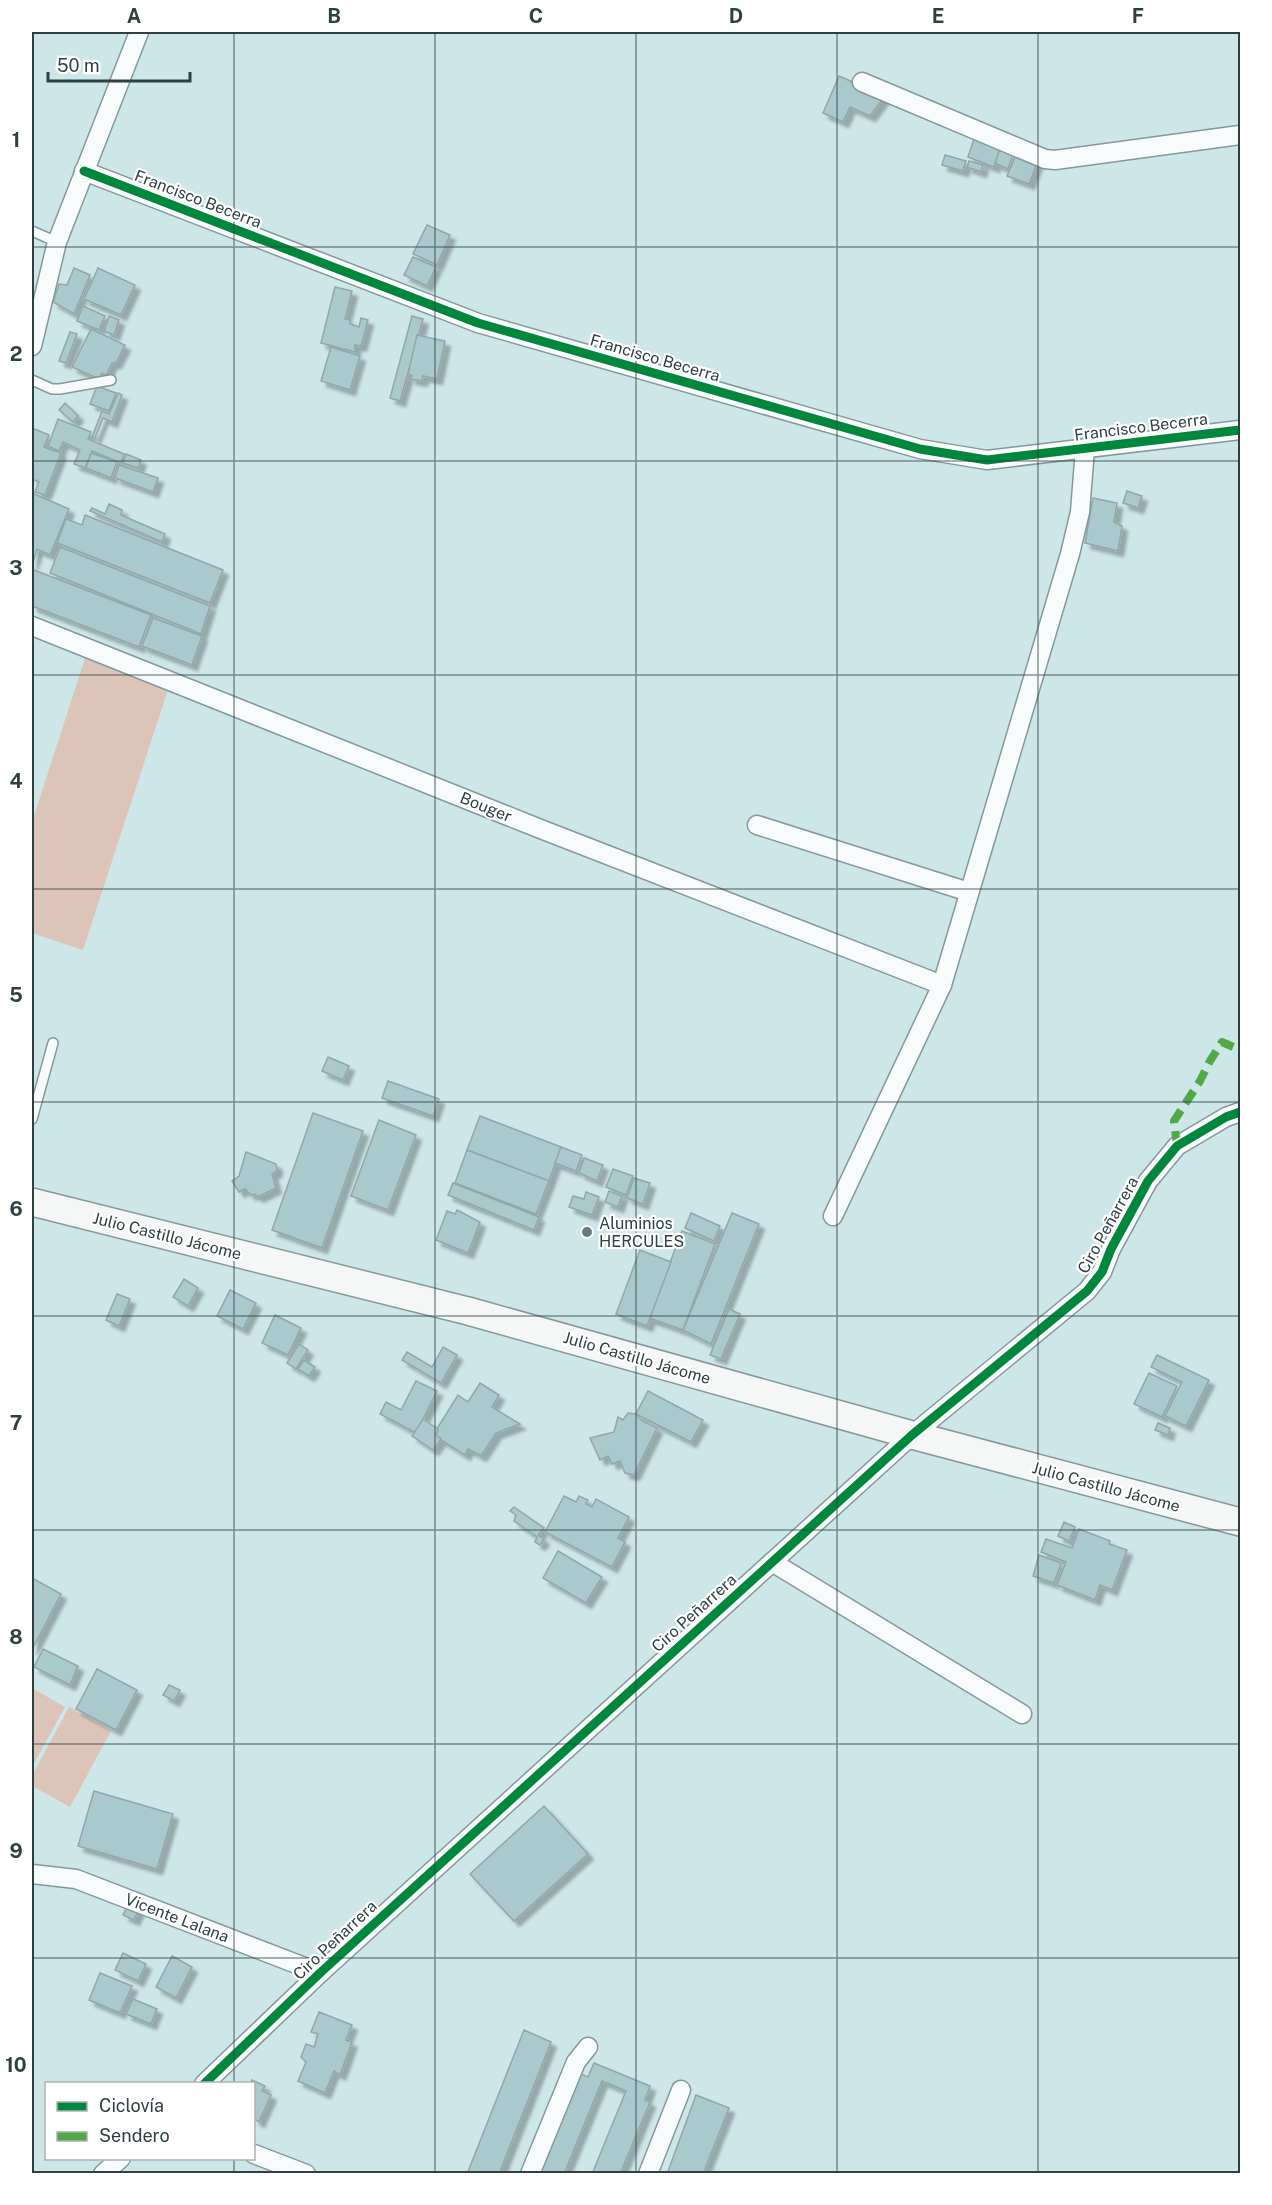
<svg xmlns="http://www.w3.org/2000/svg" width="1272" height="2205" font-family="'Public Sans',sans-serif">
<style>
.green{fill:#ddc4b9}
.building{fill:#a9c9cc;stroke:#93a6a8;stroke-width:1.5;filter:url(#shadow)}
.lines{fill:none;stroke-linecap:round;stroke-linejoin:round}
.lane-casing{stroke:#85989a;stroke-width:12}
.street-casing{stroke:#85989a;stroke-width:21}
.secondary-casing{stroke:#85989a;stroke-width:30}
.lane{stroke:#f8fbfc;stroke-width:9}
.street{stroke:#f8fbfc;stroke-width:18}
.secondary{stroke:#f5f6f6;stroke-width:27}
.quiet{stroke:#52a746;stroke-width:8;stroke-dasharray:15 8;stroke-linecap:butt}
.cycleway-casing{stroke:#fff;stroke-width:13}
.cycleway{stroke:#00873e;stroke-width:9}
.grid{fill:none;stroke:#2e4042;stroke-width:1.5;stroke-opacity:0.55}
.poi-dot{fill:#667a7c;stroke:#fff;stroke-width:2}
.labels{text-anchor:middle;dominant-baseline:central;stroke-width:4.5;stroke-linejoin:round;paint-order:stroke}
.street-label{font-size:16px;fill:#2e4042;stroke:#fff}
.poi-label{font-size:16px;fill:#2e4042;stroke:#fff;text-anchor:start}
.neatline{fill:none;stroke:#2e4042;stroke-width:2}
.grid-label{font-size:20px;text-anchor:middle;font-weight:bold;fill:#2e4042}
</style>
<defs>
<filter id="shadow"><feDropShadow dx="5.5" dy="5.5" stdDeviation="1.5" flood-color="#0004"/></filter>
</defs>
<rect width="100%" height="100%" fill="#cde6e8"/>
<g class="green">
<path d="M90,643L174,671L83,950L32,933V822Z"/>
<path d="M32,1688L65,1707L32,1767V1687Z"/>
<path d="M69,1707L111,1731L70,1807L32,1786V1776Z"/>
</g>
<g class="building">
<path d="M839,76L885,96L870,116L850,107L843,122L823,113Z"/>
<path d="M975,136L1001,146L994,167L968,157Z"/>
<path d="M1001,146L1014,151L1008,169L995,163Z"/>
<path d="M1017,152L1038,161L1029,184L1007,176Z"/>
<path d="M945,155L966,161L963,171L942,165Z"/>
<path d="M969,161L983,165L981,172L967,167Z"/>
<path d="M427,225L450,235L437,265L413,254Z"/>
<path d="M413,257L436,267L427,286L404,275Z"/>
<path d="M74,268L90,275L74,314L53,302L59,284L67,285Z"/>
<path d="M98,268L135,285L121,315L84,299Z"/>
<path d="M335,287L352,291L345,319L350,320V324L359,327L361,318L368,320L361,346L355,345V352L321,343Z"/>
<path d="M83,306L105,316L99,330L77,321Z"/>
<path d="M109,316L119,320L114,335L104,331Z"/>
<path d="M412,316L423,319L400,401L390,398Z"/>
<path d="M91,329L125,345L116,363H112L106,375L102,373L99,379L72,367Z"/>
<path d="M70,332L77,334L66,363L59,361Z"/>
<path d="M417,335L445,341L437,379L423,376L422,381L410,379L412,376L408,374Z"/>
<path d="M331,347L360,356L350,390L321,381Z"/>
<path d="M97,386L116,393L109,411L90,404Z"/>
<path d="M118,393L122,395L112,422L103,418L95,438L92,437L102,411L109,414Z"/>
<path d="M65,403L78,416L73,422L59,410Z"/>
<path d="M58,419L91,432L88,439L124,454L121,463L92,451L85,468L74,464L80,450L63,442L59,451L48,446Z"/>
<path d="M32,428L49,435L44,447L61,453L45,495L35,492L39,482L32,479Z"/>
<path d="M91,453L117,462L111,478L86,468Z"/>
<path d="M126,454L141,460L138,468L123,463Z"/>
<path d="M119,465L158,478L153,492L115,478Z"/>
<path d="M1127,491L1142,496L1138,508L1123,503Z"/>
<path d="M32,493L69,509L50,555L37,549L32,566Z"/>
<path d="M1093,498L1117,503L1114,522L1122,526L1118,551L1085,543Z"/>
<path d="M109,504L122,510L121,515L165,534L162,542L90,511L92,508L105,514Z"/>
<path d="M85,515L223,570L210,603L57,543L66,519L82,525Z"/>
<path d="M60,547L210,606L201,634L50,573Z"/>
<path d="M34,570L151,615L139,647L32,606V577Z"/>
<path d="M153,618L202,636L192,665L142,646Z"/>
<path d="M328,1057L349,1066L343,1080L322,1071Z"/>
<path d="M388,1081L439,1099L433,1116L382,1098Z"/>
<path d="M313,1113L363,1131L322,1248L272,1230Z"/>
<path d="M480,1116L561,1147L549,1181L467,1150Z"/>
<path d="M379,1120L416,1135L388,1210L351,1196Z"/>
<path d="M561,1147L582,1155L576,1171L555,1163Z"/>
<path d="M467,1150L549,1181L536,1214L455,1183Z"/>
<path d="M246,1152L276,1164L277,1168L276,1172L272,1174L276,1188L258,1197L255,1194L251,1195L245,1189L239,1192L232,1181L239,1176Z"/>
<path d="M584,1158L603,1165L597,1181L579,1173Z"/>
<path d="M613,1169L633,1176L626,1195L606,1187Z"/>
<path d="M634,1178L650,1183L643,1204L627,1198Z"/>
<path d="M453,1183L539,1217L534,1230L448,1195Z"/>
<path d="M609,1191L622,1196L618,1207L605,1202Z"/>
<path d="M586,1192L599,1197L592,1215L569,1207L573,1196L584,1199Z"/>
<path d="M457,1210L480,1222L468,1253L436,1240L447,1211L455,1214Z"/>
<path d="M691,1213L720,1226L714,1241L685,1228Z"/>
<path d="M732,1213L759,1224L711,1344L683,1330Z"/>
<path d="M682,1231L715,1244L683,1330L649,1318Z"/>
<path d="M640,1250L671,1262L647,1326L616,1314Z"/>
<path d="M184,1279L198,1288L188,1306L173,1297Z"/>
<path d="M230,1290L256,1303L243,1329L217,1316Z"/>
<path d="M117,1294L130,1299L119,1326L106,1320Z"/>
<path d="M729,1309L740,1314L721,1359L710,1355Z"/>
<path d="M275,1315L301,1328L288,1355L262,1343Z"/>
<path d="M299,1344L308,1350L296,1369L287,1363Z"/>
<path d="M443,1347L457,1355L441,1383L402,1360L407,1352L432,1367Z"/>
<path d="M1157,1355L1209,1380L1186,1426L1165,1416L1182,1382L1151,1367Z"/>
<path d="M304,1360L315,1367L309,1376L298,1369Z"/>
<path d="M1149,1373L1177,1386L1162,1417L1134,1404Z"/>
<path d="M416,1381L437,1391L416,1433L380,1414L386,1402L401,1410Z"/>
<path d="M480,1383L499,1395L492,1407L520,1424L496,1433L481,1456L468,1449L465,1455L433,1435L458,1395L468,1402Z"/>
<path d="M648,1391L703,1420L691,1442L636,1414Z"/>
<path d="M628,1413L636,1414L642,1421L657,1428L634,1475L625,1473L620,1461L612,1464L608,1456L600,1460L590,1438L614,1432L618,1417L623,1420Z"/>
<path d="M423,1419L438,1429L436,1435L441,1439L433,1450L412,1436Z"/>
<path d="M1158,1423L1170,1428L1168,1435L1155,1430Z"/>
<path d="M564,1496L576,1502L579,1496L588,1500L586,1504L592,1507L596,1499L629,1517L618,1538L625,1542L612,1567L545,1532Z"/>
<path d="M514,1507L544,1528L538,1535L544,1539L540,1545L535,1542L537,1537L514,1521L516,1515L510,1511Z"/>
<path d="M1064,1522L1075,1527L1069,1541L1058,1536Z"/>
<path d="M1079,1529L1110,1541L1109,1544L1127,1550L1112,1590L1100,1585L1095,1600L1057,1585L1066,1562L1041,1552L1046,1539L1072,1548Z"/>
<path d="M558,1551L602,1577L586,1603L543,1578Z"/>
<path d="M1039,1555L1061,1563L1054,1583L1033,1576Z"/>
<path d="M32,1578L61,1594L32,1650Z"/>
<path d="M43,1649L78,1666L70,1685L34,1667Z"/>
<path d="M97,1669L137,1690L116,1730L76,1709Z"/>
<path d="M169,1685L180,1690L174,1701L163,1695Z"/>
<path d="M94,1791L173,1814L157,1869L78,1846Z"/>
<path d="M544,1806L588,1854L514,1921L470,1874Z"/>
<path d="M128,1905L139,1909L134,1920L123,1915Z"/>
<path d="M123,1953L146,1964L138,1981L115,1970Z"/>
<path d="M172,1956L192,1967L176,1998L156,1987Z"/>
<path d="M100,1973L132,1986L120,2013L89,2000Z"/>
<path d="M133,1999L157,2009L151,2024L126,2014Z"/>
<path d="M319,2012L352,2025L346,2040L352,2042L340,2075L334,2071L325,2093L298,2081L306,2062L301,2057L306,2044L314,2047L318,2034L311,2032Z"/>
<path d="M524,2030L551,2042L499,2174H467Z"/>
<path d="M594,2063L650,2086L645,2100L650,2102L620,2174H592L626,2091L602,2081L564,2174H537L579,2073L588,2077Z"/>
<path d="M252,2080L265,2086L262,2091L271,2095L259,2122L254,2119V2084H250Z"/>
<path d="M696,2095L729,2108L703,2174H667Z"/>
</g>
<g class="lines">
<defs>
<g id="lane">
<path d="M32,231L57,242"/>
<path d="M32,380L52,389H60L111,380"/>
<path d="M32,1119L53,1043"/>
</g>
<g id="street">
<path d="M862,82L1045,159L1055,160L1240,135"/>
<path d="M84,171L478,323L920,449L987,460L1240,430"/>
<path d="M32,346L57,242L139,32"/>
<path d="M32,626L538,828L942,985"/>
<path d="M757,825L969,892"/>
<path d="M833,1216L942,985L1070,554L1080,512L1085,449"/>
<path d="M772,1562L1022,1714"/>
<path d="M32,1874L76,1879L320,1973"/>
<path d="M204,2084L320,1973L912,1435L1087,1291L1102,1272L1111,1249L1148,1181L1177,1146L1226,1117L1240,1112"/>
<path d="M254,2154L306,2174"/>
<path d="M103,2174L121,2158"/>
<path d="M530,2174L576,2062L588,2047"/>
<path d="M648,2174L681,2090"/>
</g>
<path id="secondary" d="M32,1202L468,1311L912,1435L1240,1522"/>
</defs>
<use href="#lane" class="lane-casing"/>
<use href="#street" class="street-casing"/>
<use href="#secondary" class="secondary-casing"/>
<use href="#lane" class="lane"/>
<use href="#street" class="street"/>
<use href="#secondary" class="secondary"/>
<path class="quiet" d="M1177,1146L1174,1121L1200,1081L1210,1061L1222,1042L1240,1050"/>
<defs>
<g id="cycleway">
<path d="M84,171L478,323L920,449L987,460L1240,430"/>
<path d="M204,2084L320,1973L912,1435L1087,1291L1102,1272L1111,1249L1148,1181L1177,1146L1226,1117L1240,1112"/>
</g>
</defs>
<use href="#cycleway" class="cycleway-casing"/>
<use href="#cycleway" class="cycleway"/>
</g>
<path class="grid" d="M234,32V2084M435,32V2174M636,32V2174M837,32V2174M1038,32V2174M32,247H1240M32,461H1240M32,675H1240M32,889H1240M32,1102H1240M32,1316H1240M32,1530H1240M32,1744H1240M32,1958H1240M234,2158V2174"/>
<circle class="poi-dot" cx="587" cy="1232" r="6"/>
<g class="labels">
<g class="street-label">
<text transform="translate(198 199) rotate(21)">Francisco Becerra</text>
<text transform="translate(655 358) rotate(16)">Francisco Becerra</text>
<text transform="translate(1141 427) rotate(-7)">Francisco Becerra</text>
<text transform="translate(486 807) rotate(22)">Bouger</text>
<text transform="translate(1108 1225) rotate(-61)">Ciro Peñarrera</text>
<text transform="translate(167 1236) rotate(14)">Julio Castillo Jácome</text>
<text transform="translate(637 1358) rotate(16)">Julio Castillo Jácome</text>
<text transform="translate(1106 1487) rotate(15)">Julio Castillo Jácome</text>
<text transform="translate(694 1613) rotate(-42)">Ciro Peñarrera</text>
<text transform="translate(177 1918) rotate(21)">Vicente Lalana</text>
<text transform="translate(335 1940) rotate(-43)">Ciro Peñarrera</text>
</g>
<g class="poi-label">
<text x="599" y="1223">Aluminios<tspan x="599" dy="18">HERCULES</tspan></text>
</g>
</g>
<rect width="1272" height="2205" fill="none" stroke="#ffffff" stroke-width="66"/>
<rect x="45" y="2082" width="210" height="78" fill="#ffffff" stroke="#abb3b3" stroke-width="1.5"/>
<rect x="57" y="2102" width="30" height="9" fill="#00873e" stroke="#abb3b3" stroke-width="1.5"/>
<text x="99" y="2112" font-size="18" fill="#2e4042">Ciclovía</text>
<rect x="57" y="2132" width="30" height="9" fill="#52a746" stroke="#abb3b3" stroke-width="1.5"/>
<text x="99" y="2142" font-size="18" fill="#2e4042">Sendero</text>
<path d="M48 72v9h142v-9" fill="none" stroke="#2e4042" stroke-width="3"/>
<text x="57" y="72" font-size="18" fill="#2e4042" stroke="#ffffff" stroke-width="4.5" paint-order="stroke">50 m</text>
<rect x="33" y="33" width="1206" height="2139" class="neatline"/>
<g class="grid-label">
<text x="134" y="23">A</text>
<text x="334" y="23">B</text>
<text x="536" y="23">C</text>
<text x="736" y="23">D</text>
<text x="938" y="23">E</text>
<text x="1138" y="23">F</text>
<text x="16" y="147">1</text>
<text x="16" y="361">2</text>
<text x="16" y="575">3</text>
<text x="16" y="788">4</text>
<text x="16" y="1002">5</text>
<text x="16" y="1216">6</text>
<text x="16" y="1430">7</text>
<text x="16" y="1644">8</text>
<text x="16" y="1858">9</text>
<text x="16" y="2072">10</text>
</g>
</svg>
